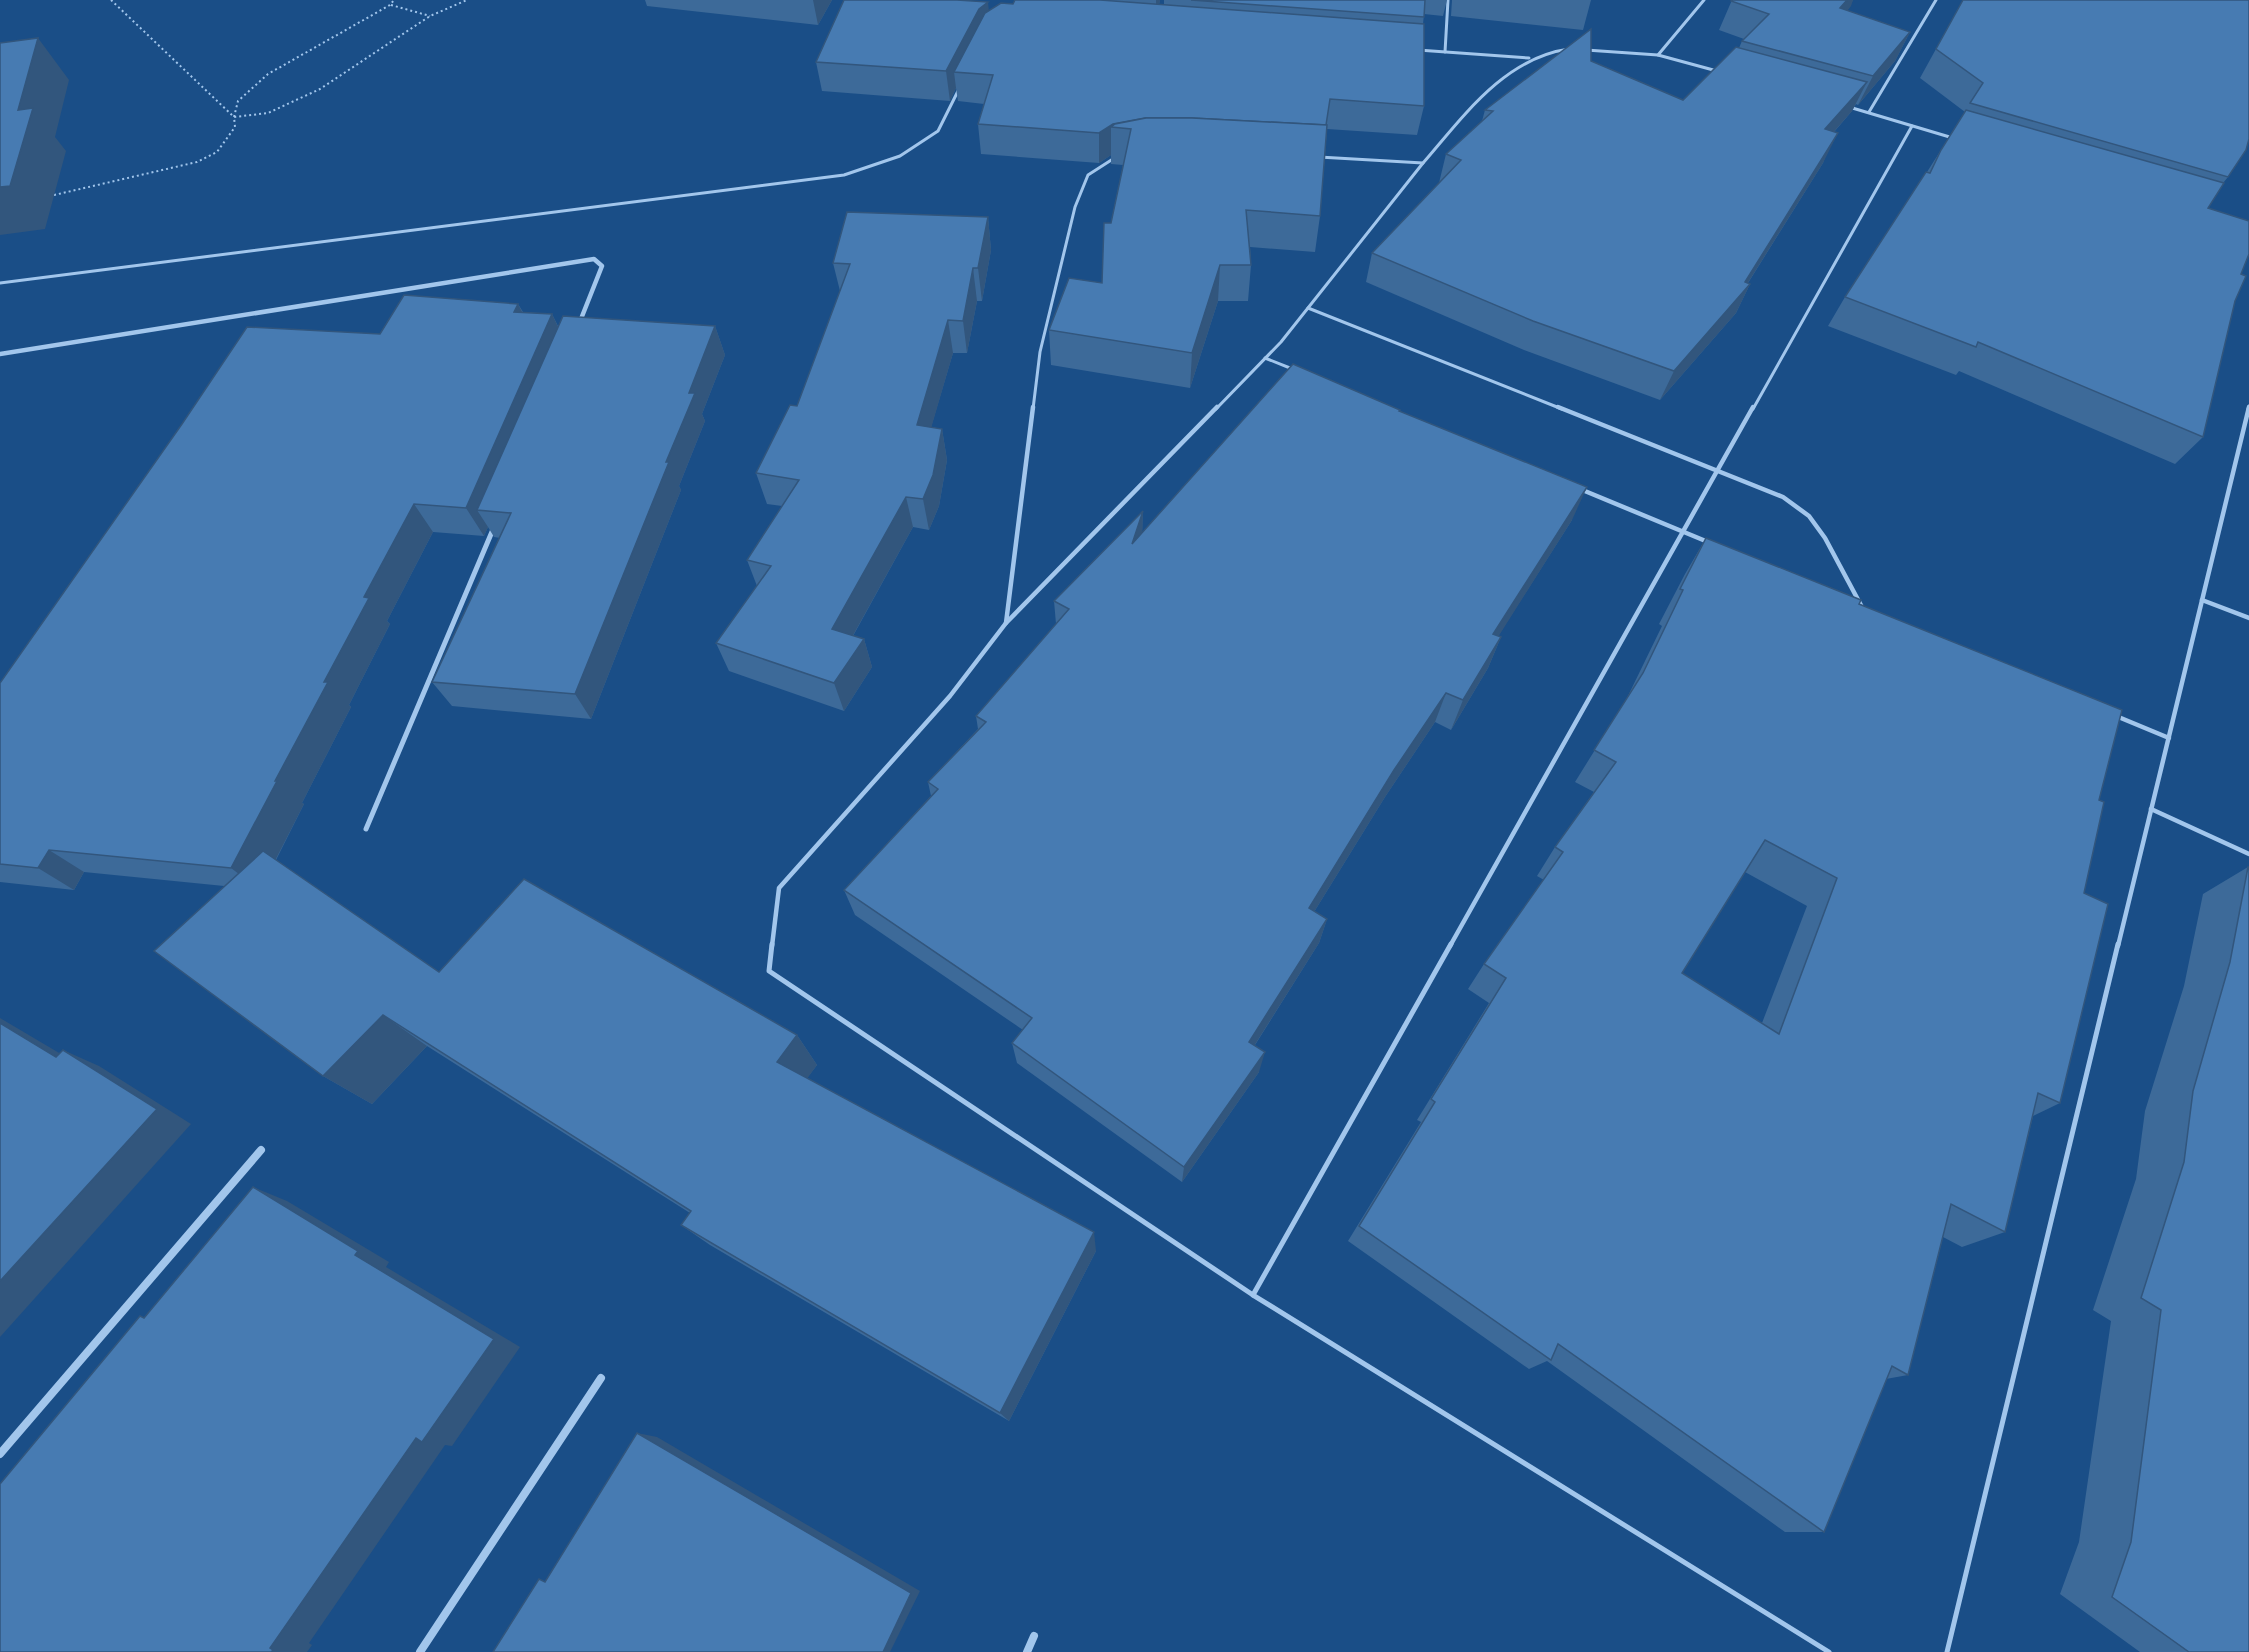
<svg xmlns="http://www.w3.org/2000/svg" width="2249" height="1652" font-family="'Golos Text',sans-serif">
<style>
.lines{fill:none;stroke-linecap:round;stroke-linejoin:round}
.path{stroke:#a2c6ec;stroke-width:2;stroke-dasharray:2 3;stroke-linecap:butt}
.service-far2{stroke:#a2c6ec;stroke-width:3}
.service-far1{stroke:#a2c6ec;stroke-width:4.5}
.service{stroke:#a2c6ec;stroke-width:5}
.minor-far2{stroke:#a2c6ec;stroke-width:4.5}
.minor-far1{stroke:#a2c6ec;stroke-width:5}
.minor{stroke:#a2c6ec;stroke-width:8}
.wall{fill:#3d6a99;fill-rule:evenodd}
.shaded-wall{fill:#32567d}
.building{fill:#477bb2;stroke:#32567d;stroke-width:1.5;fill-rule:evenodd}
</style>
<rect width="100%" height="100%" fill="#1a4e87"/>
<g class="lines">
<g class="path">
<path d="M111,0L234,117L268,113L320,89L430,16L467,0"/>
<path d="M391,5L430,16"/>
<path d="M54,195L197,162L217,152L235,127L234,117L238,101L268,74L390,5L394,0"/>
</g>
<g class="service-far2">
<path d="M1418,50L1529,58"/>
<path d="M1586,50L1658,55L1704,0"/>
<path d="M1445,52L1448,0"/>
<path d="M1658,55L1717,71"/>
<path d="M1849,107L1953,138"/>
<path d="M1869,112L1936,0"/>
<path d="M1319,157L1423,163C1463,117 1504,58 1569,49"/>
<path d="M0,283L844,175L900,156L938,131L959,89"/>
<path d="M1308,308L1562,409"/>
<path d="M1265,358L1295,370"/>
<path d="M1033,409L1040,352L1075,207L1088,175L1116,157"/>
<path d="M1216,409L1281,342L1423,163"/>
<path d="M1753,409L1912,126"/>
<path d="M2248,409L2249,406"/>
</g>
<g class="service-far1">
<path d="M1558,407L1783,497L1809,516L1825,538L1863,609"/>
<path d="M1580,489L1708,542"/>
<path d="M2202,600L2249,618"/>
<path d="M1006,623L1217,407"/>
<path d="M2116,716L2169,738"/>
<path d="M2151,809L2249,854"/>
<path d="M772,946L779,888L950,696L1006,623L1033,407"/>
<path d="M1450,946L1753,407"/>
<path d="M2118,946L2249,407"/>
</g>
<g class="service">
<path d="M772,944L769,971L1253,1295L1829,1652"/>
<path d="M1253,1295L1451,944"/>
<path d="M1947,1652L2118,944"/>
</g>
<path class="minor-far2" d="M0,354L594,259L602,266L579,324"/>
<path class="minor-far1" d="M366,829L494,527"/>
<g class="minor">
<path d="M0,1454L261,1150"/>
<path d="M420,1652L601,1378"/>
<path d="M1027,1652L1034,1636"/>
</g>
</g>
<g class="wall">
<path d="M645,0H832L818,25L647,6Z"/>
<path d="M1015,0H1160L1159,4L1164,5V0H1447L1443,16L1424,14L1423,24L1424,106L1417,135L1327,129L1320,216L1315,252L1250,247L1251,265L1248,301H1218L1190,388L1051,365L1049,330L1102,283L1111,223L1123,165L1111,164V155L1099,163L981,154L978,124L984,104L958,101L956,88L950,101L822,91L816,62L1013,4Z"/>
<path d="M1452,0H1591L1583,30L1451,16Z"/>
<path d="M1732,0H1853L1847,11L1910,32L1895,61L1858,105L1856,104L1852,111L1834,132L1823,163L1748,283L1750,284L1736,313L1660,400L1524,350L1366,282L1372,253L1439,183L1446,154L1482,121L1485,110L1591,61L1683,100L1739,48L1742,41L1744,39L1719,30Z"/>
<path d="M1963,0L2228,177L2223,183L2208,208L2241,274L2203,437L2175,464L1959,371L1956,375L1828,326L1845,297L1927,172L1965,112L1920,78Z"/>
<path d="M988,217L991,250L982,301H977L967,353H953L931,427L942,429L947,460L939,506L929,530L913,527L853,636L864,639L872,667L844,711L729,671L716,643L757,586L747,560L782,506L767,504L756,473L797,406L840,291L833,263Z"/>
<path d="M518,304L523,312L552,314L558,326H715L725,355L702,414L705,421L679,486L681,490L591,719L452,706L432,682L500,538L494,537L488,527L484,536L433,532L387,621L390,624L349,705L351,707L302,803L304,804L276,860L439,972L797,1035L817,1065L807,1078L1096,1251L1009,1421L710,1245L681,1225L690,1213L427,1046L372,1104L323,1076L224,886L84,872L74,890L0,882V683L182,424L380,334Z"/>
<path d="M1399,411L1572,520L1498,636L1501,637L1488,668L1451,730L1435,722L1385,797L1314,912L1327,919L1319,943L1255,1045L1259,1072L1182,1182L1017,1063L1012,1043L1023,1030L855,915L844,890L931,796L928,782L978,729L976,716L1056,624L1054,601L1143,511L1142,533Z"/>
<path d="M1706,538L1859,604L2099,800L2084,893L2060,1103L2033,1116L2005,1232L1962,1247L1943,1237L1908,1375L1886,1379L1824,1532H1785L1547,1361L1529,1369L1348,1241L1421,1122L1417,1120L1489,1003L1468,989L1484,964L1544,880L1537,876L1555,847L1594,792L1575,782L1626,700L1662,626L1659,624L1685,574ZM1745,872L1807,906L1762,1023L1682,973Z"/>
<path d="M2248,867L2249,1652H2140L2060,1594L2079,1542L2111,1321L2093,1310L2136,1179L2145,1111L2184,986L2203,894Z"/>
</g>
<g class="shaded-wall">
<path d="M813,0H832L818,25Z"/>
<path d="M1156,0H1160L1156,26Z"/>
<path d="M1847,0H1853L1851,6L1827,38L1840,8Z"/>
<path d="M988,2L991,31L954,72L956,88L950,101L946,71L979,9Z"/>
<path d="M1910,32L1895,61L1858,105L1873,76Z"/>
<path d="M38,38L69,80L55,137L66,151L45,229L0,235V187L18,110Z"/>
<path d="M1867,82L1852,111L1810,159L1825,129Z"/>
<path d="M1145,118L1131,129L1111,127V155L1099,163V133L1113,124Z"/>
<path d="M1838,133L1823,163L1739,297L1750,284L1736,313L1660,400L1674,371L1745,282Z"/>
<path d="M988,217L991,250L982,301L978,268Z"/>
<path d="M1220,265L1218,301L1190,388L1192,353Z"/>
<path d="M973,268L977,301L967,353L963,321Z"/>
<path d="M518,304L533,333L514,312Z"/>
<path d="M552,314L566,344L477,510L488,527L484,536L466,508Z"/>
<path d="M948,320L953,353L923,456L917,425Z"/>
<path d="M715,326L725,355L702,414L705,421L679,486L681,490L591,719L575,694L666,462L689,393Z"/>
<path d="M942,429L947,460L939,506L929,530L923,499Z"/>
<path d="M1587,487L1572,520L1481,664L1493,634Z"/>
<path d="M906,497L913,527L841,657L832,629Z"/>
<path d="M414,504L433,532L387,621L390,624L349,705L351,707L302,803L304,804L260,890L231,868L324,682L364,597Z"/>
<path d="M1143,511L1142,543L1132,544Z"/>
<path d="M1501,637L1488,668L1451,730L1463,700Z"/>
<path d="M864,639L872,667L844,711L834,683Z"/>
<path d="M1446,693L1435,722L1385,797L1301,933L1309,908L1394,770Z"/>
<path d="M49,850L84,872L74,890L38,868Z"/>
<path d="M1327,919L1319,943L1244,1062L1249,1042Z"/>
<path d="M383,1015L427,1046L372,1104L323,1076Z"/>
<path d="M0,1018L93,1073L56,1057L0,1023Z"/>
<path d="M797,1035L817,1065L798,1091L777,1062Z"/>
<path d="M63,1050L99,1066L191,1124L0,1337V1281Z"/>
<path d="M1265,1052L1259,1072L1182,1182L1184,1167Z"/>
<path d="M253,1187L287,1201L389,1262L386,1267L520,1347L452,1446L445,1445L309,1643L312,1645L307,1652H271L270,1648L355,1255Z"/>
<path d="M1094,1232L1096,1251L1009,1421L1000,1413Z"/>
<path d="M637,1433L657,1437L920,1591L890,1652H883Z"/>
</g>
<g class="building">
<path d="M844,0H957L988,2L979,9L946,71L816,62Z"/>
<path d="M1015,0H1100L1424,24V106L1330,99L1326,125L1192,118H1145L1113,124L1099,133L978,124L993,75L954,72L985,13L1001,3L1013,4Z"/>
<path d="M1191,0H1425L1424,17Z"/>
<path d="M1732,0H1847L1840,8L1910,32L1873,76L1742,41L1769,14L1731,1Z"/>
<path d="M1963,0H2249V139L2246,150L2228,177L1970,103L1983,83L1936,49Z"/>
<path d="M1591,29V61L1683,100L1736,47L1867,82L1825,129L1838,133L1745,282L1750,284L1674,371L1533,321L1372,253L1461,160L1446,154L1493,111L1485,110Z"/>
<path d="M38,38L18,110L33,108L10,186L0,187V43Z"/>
<path d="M1966,110L2224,183L2208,208L2249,221V254L2241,274L2246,276L2235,301L2203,437L1978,342L1976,347L1845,297L1926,172L1930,173L1941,150Z"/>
<path d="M1146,118H1192L1327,125L1320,216L1246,210L1251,265H1220L1192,353L1049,330L1069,278L1102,283L1104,223H1111L1131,129L1111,127L1115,124Z"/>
<path d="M847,212L988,217L978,268H973L963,321L948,320L917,425L942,429L933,475L923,499L906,497L832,629L864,639L834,683L716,643L771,566L747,560L799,480L756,473L790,405L797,406L850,264L833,263Z"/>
<path d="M404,295L518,304L514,312L552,314L466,508L414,504L364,597L369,598L324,682H328L275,781H277L231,868L49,850L38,868L0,864V683L182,424L247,327L380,334Z"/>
<path d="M563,316L715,326L689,393H695L666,462H669L575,694L432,682L511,513L477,510Z"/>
<path d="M1293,364L1400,410L1399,411L1587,487L1493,634L1501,637L1463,700L1446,693L1394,770L1309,908L1327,919L1249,1042L1265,1052L1184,1167L1012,1043L1032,1018L844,890L938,789L928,782L986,722L976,716L1069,609L1054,601L1143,511L1132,544Z"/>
<path d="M1706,538L1861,600L1859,604L2122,710L2099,800L2104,802L2084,893L2108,904L2060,1103L2038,1093L2005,1232L1951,1204L1908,1375L1892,1366L1824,1532L1558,1344L1551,1360L1359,1226L1435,1102L1431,1099L1506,978L1484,964L1563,852L1555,847L1616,762L1594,750L1643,673L1683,590L1680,589ZM1765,840L1837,878L1779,1034L1682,973Z"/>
<path d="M263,851L439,972L524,879L797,1035L777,1062L1094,1232L1000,1413L681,1225L691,1211L383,1015L323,1076L154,951Z"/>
<path d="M2248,867H2249V1652H2189L2112,1597L2131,1542L2161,1310L2141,1298L2184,1162L2193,1091L2230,962Z"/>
<path d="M0,1023L56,1057L63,1050L157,1109L0,1281Z"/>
<path d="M253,1187L358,1251L355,1255L494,1339L422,1442L416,1438L270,1648L273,1650L271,1652H0V1484L140,1316L144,1318Z"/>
<path d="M637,1433L911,1593L883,1652H493L539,1579L545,1582Z"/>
</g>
</svg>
